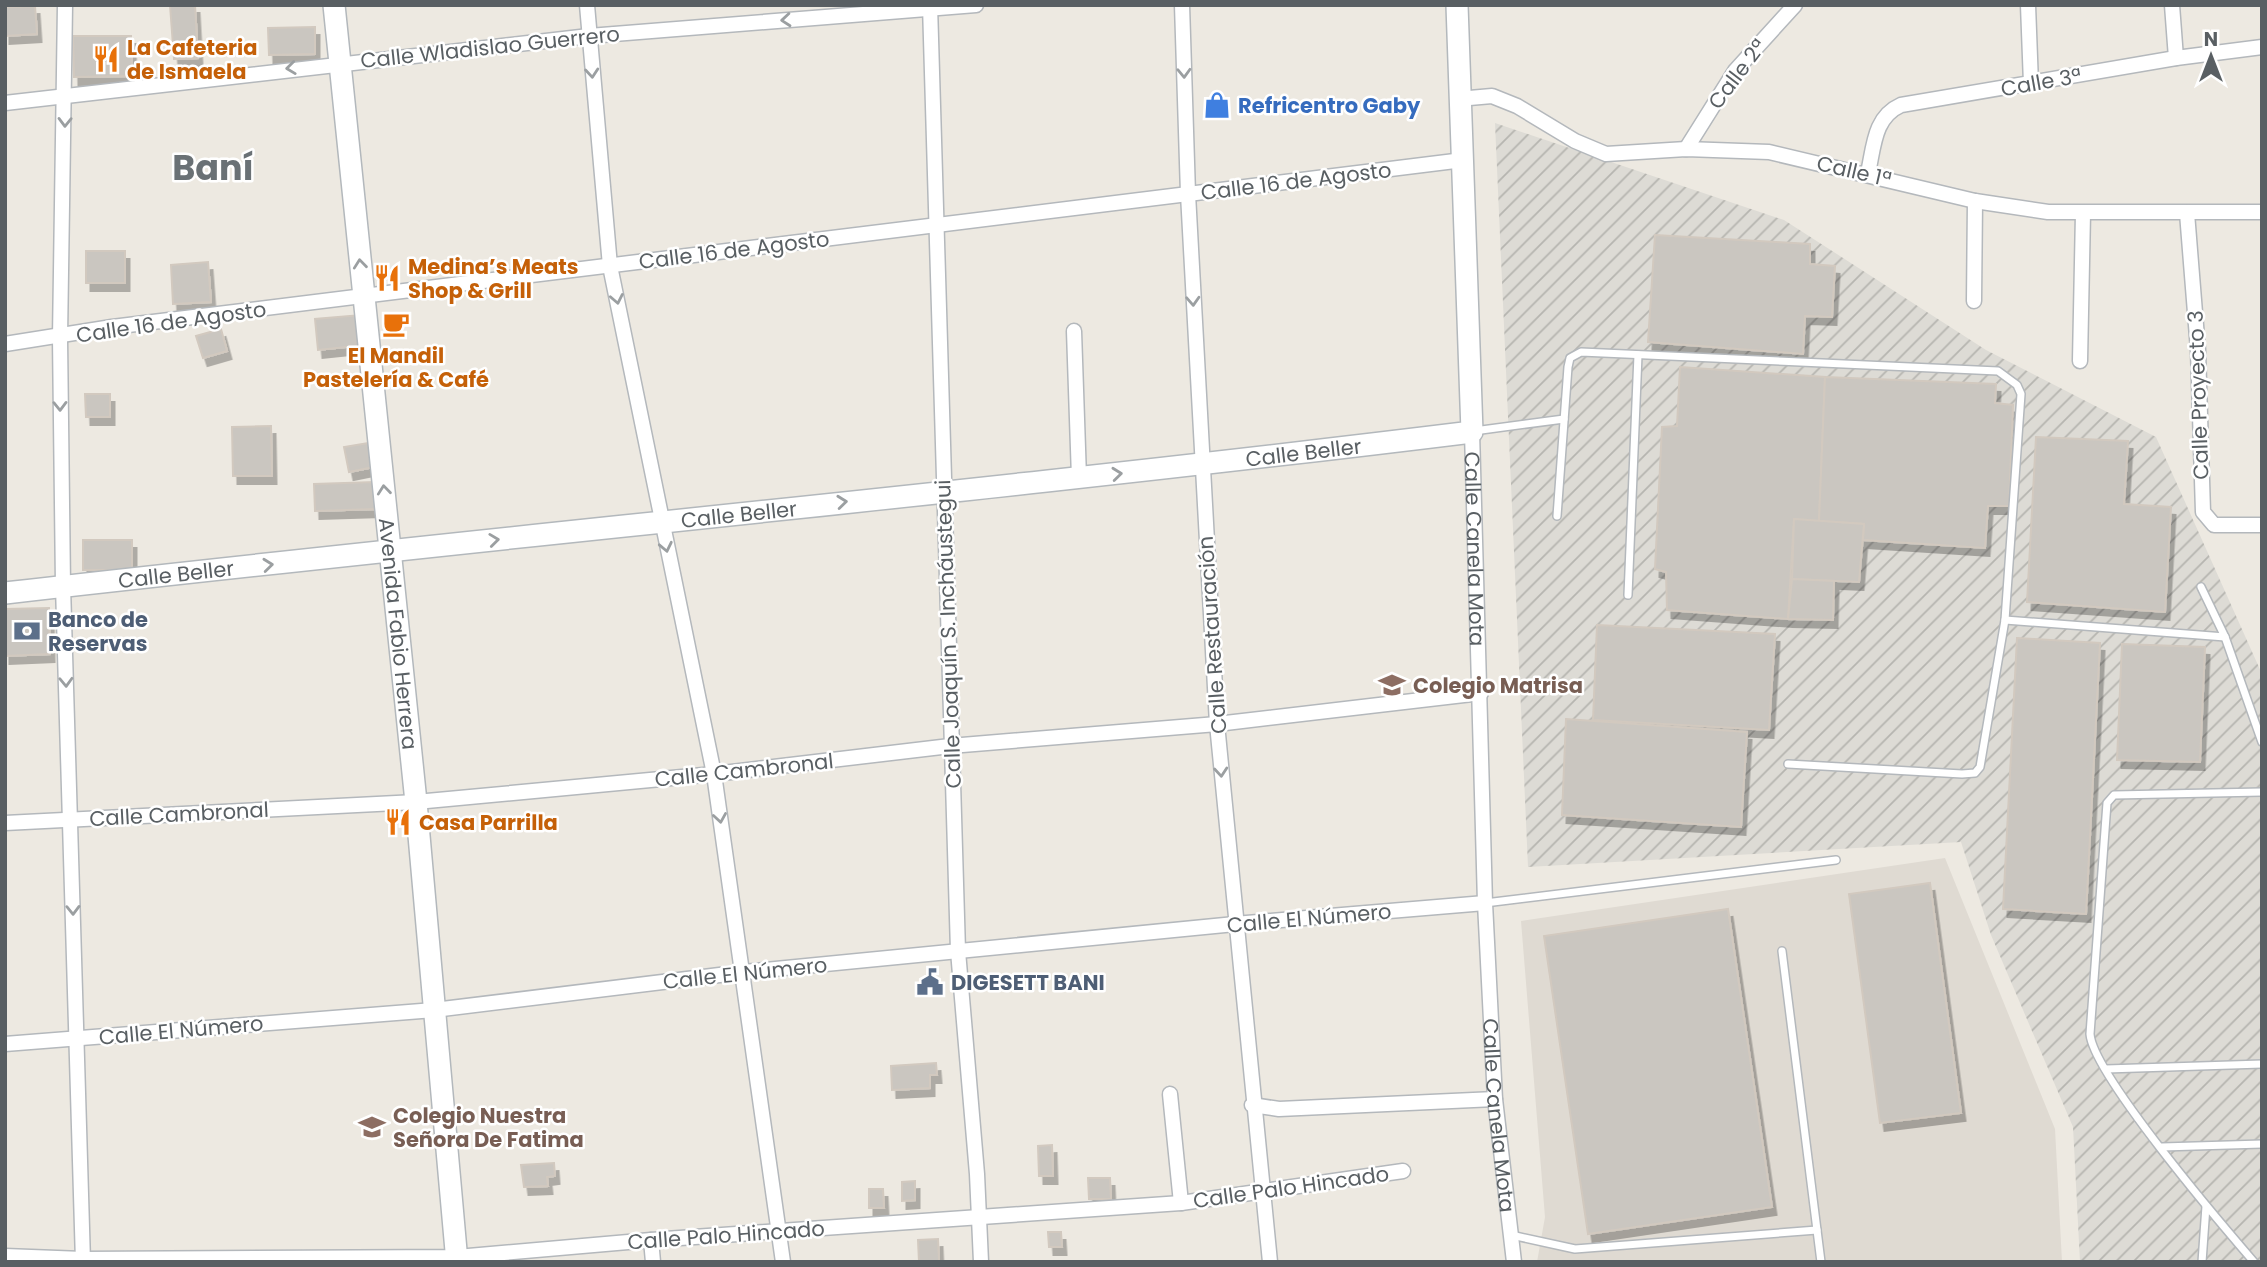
<svg xmlns="http://www.w3.org/2000/svg" width="2267" height="1267" font-family="Poppins,sans-serif">
<style>
.industrial{fill:url(#industrial-furrows)}
.education{fill:#dfdad2}
.building{fill:#cac6c0;stroke:#d2c9bf;stroke-width:2;filter:url(#shadow)}
.lines{fill:none;stroke-linecap:round;stroke-linejoin:round}
.lane-casing{stroke:#b4b8bc;stroke-width:10}
.street-casing{stroke:#b4b8bc;stroke-width:17}
.secondary-casing{stroke:#b3b8bc;stroke-width:24}
.lane{stroke:#fff;stroke-width:7}
.street{stroke:#fff;stroke-width:14}
.secondary{stroke:#fff;stroke-width:21}
.oneway{stroke:#9b9fa1}
.labels{text-anchor:middle;dominant-baseline:central;stroke-width:5;stroke-linejoin:round;paint-order:stroke}
.food-label{font-size:21px;font-weight:bold;fill:#c56008;stroke:#fff;text-anchor:start}
.street-label{font-size:21px;fill:#595f63;stroke:#fff}
.shop-label{font-size:21px;font-weight:bold;fill:#366cbe;stroke:#fff;text-anchor:start}
.service-label{font-size:21px;font-weight:bold;fill:#4e5e75;stroke:#fff;text-anchor:start}
.education-label{font-size:21px;font-weight:bold;fill:#785e54;stroke:#fff;text-anchor:start}
.town-label{font-size:35px;font-weight:bold;fill:#6a7175;stroke:#fff}
</style>
<defs>
<pattern id="industrial-furrows" width="10" height="10" patternUnits="userSpaceOnUse" patternTransform="scale(1.75)"><rect width="10" height="10" fill="#dddbd5"/><path d="M-1 1l2-2M0 10L10 0M9 11l2-2" fill="none" stroke="#b6b5b0"/></pattern>
<filter id="shadow"><feDropShadow dx="4.5" dy="8" stdDeviation="0" flood-color="#0004"/></filter>
</defs>
<rect width="100%" height="100%" fill="#ede9e1"/>
<path class="industrial" d="M1495,123L1784,220L1986,350L2156,437L2262,674V1262H2080L2073,1127L1991,935L1961,842L1528,867Z"/>
<path class="education" d="M1945,858L2055,1129L2062,1262H1537L1545,1217L1521,921Z"/>
<g class="building">
<path d="M170,5H195L198,58L174,59Z"/>
<path d="M35,6L37,34L5,36V7Z"/>
<path d="M315,27V54L269,55L268,28Z"/>
<path d="M73,36H131L132,76L74,77Z"/>
<path d="M1655,235L1810,244V264L1835,266L1832,317L1805,316L1803,354L1648,342Z"/>
<rect x="86" y="251" width="39" height="32"/>
<path d="M208,262L211,302L173,304L171,265Z"/>
<path d="M361,315L364,345L318,350L315,319Z"/>
<path d="M221,329L227,351L203,358L196,336Z"/>
<path d="M1680,367L1825,377L1819,521L1794,519L1788,619L1667,610L1666,572L1655,569L1662,427L1677,426Z"/>
<path d="M1825,377L1996,384L1995,403L2013,405L2009,506H1988L1985,548L1863,540L1864,524L1819,521Z"/>
<path d="M85,394H110V417H86Z"/>
<path d="M271,426L272,476H233L232,427Z"/>
<path d="M2036,437L2128,441L2124,504L2171,507L2165,612L2027,602Z"/>
<path d="M375,442L379,466L349,472L344,447Z"/>
<path d="M375,482L377,509L315,511L314,484Z"/>
<path d="M1794,519L1864,524L1859,582L1792,579Z"/>
<rect x="83" y="540" width="49" height="30"/>
<path d="M1792,579L1834,581L1833,620L1788,619Z"/>
<path d="M49,608L50,654L5,656V609Z"/>
<path d="M1597,625L1775,634L1769,730L1593,720Z"/>
<path d="M2017,638L2100,643L2086,914L2003,909Z"/>
<path d="M2122,644L2205,647L2200,762L2117,760Z"/>
<path d="M1566,719L1747,732L1741,827L1562,815Z"/>
<path d="M1930,883L1961,1113L1880,1123L1849,894Z"/>
<path d="M1728,909L1772,1207L1588,1234L1544,936Z"/>
<path d="M936,1063L937,1075H930V1088L892,1090L891,1066Z"/>
<path d="M1052,1145L1053,1176H1039L1038,1146Z"/>
<path d="M554,1163L555,1176L547,1177L548,1186L524,1187L521,1165Z"/>
<path d="M1088,1178H1110L1111,1199H1089Z"/>
<path d="M915,1181V1200L902,1201V1182Z"/>
<path d="M869,1189H883L884,1208H869Z"/>
<path d="M1048,1232H1061L1062,1247H1049Z"/>
<path d="M938,1239L939,1262H919L918,1240Z"/>
</g>
<g class="lines">
<defs>
<g id="lane">
<path d="M1474,431L1564,419"/>
<path d="M1557,516L1568,367L1570,358L1581,352L1998,371L2017,385L2021,394L2005,620L1980,767L1975,773L1962,774L1788,764"/>
<path d="M2201,587L2225,637L2262,742"/>
<path d="M1628,595L1638,355"/>
<path d="M2005,620L2225,637"/>
<path d="M1485,903L1836,860"/>
<path d="M1782,951L1821,1262"/>
<path d="M2106,1069L2262,1064"/>
<path d="M2162,1147L2262,1144"/>
<path d="M1511,1235L1575,1249L1817,1230"/>
<path d="M2202,1262L2206,1206"/>
<path d="M2254,1262C2222,1225 2093,1074 2090,1034L2107,803L2114,795L2262,792"/>
</g>
<g id="street">
<path d="M65,5L60,338L63,586L83,1262"/>
<path d="M587,5L610,266L714,774L783,1262"/>
<path d="M930,5L958,951L977,1174L981,1262"/>
<path d="M1182,5L1188,194L1217,724L1270,1262"/>
<path d="M2028,5L2031,84"/>
<path d="M2172,5L2176,58"/>
<path d="M1458,99L1492,96L1517,106L1575,141L1606,154L1686,149L1769,152L1975,201L2048,212H2262"/>
<path d="M5,103L589,36L976,5"/>
<path d="M1686,149L1735,71L1795,5"/>
<path d="M1868,173C1874,146 1874,117 1901,105L2176,58L2262,47"/>
<path d="M2187,213L2198,350L2203,512L2214,525H2262"/>
<path d="M1974,301L1975,201"/>
<path d="M1074,331L1079,478"/>
<path d="M5,344L112,327L1463,160"/>
<path d="M2080,361L2083,213"/>
<path id="s1" d="M1472,432L1485,903L1495,1099L1514,1262"/>
<path d="M5,823L416,802L714,774L950,746L1217,724L1481,693"/>
<path d="M5,1044L434,1010L744,972L1235,924L1485,903"/>
<path d="M1170,1094L1181,1203"/>
<path d="M1252,1105L1279,1109L1495,1099"/>
<path d="M651,1240L653,1262"/>
<path d="M5,1256L83,1259L457,1257L651,1240L1181,1203L1403,1171"/>
</g>
<g id="secondary">
<path id="s2" d="M334,5L416,802L457,1262"/>
<path id="s3" d="M5,593C494,537 984,492 1472,432L1457,5"/>
</g>
</defs>
<use href="#lane" class="lane-casing"/>
<use href="#street" class="street-casing"/>
<use href="#secondary" class="secondary-casing"/>
<use href="#lane" class="lane"/>
<use href="#street" class="street"/>
<use href="#secondary" class="secondary"/>
</g>
<defs><path id="oneway-chevron" d="M-2-3.5L2.5 0L-2 3.5" fill="none" stroke-width="1.6" stroke-linecap="round" stroke-linejoin="round" transform="scale(1.75)"/></defs>
<g class="oneway">
<use href="#oneway-chevron" transform="translate(786 20) rotate(175)"/>
<use href="#oneway-chevron" transform="translate(291 68) rotate(173)"/>
<use href="#oneway-chevron" transform="translate(592 73) rotate(85)"/>
<use href="#oneway-chevron" transform="translate(1184 73) rotate(88)"/>
<use href="#oneway-chevron" transform="translate(65 122) rotate(91)"/>
<use href="#oneway-chevron" transform="translate(360 264) rotate(-96)"/>
<use href="#oneway-chevron" transform="translate(617 299) rotate(79)"/>
<use href="#oneway-chevron" transform="translate(1193 301) rotate(87)"/>
<use href="#oneway-chevron" transform="translate(60 406) rotate(89)"/>
<use href="#oneway-chevron" transform="translate(1117 474) rotate(-6)"/>
<use href="#oneway-chevron" transform="translate(384 490) rotate(-96)"/>
<use href="#oneway-chevron" transform="translate(842 502) rotate(-6)"/>
<use href="#oneway-chevron" transform="translate(494 540) rotate(-7)"/>
<use href="#oneway-chevron" transform="translate(666 547) rotate(78)"/>
<use href="#oneway-chevron" transform="translate(268 565) rotate(-6)"/>
<use href="#oneway-chevron" transform="translate(66 682) rotate(88)"/>
<use href="#oneway-chevron" transform="translate(1221 772) rotate(85)"/>
<use href="#oneway-chevron" transform="translate(720 818) rotate(81)"/>
<use href="#oneway-chevron" transform="translate(73 910) rotate(89)"/>
</g>
<defs>
<symbol id="restaurant-bare" viewBox="-9 -9 18 18"><path d="M-5-6h1v4h1v-4h1v4h1v-4h1v5L-1.5 .5V6h-2V.5L-5-1ZM5-6V6H3V1.5H1.5Q1.5-4 5-6Z" fill="#e8710a" stroke="#fff" stroke-width="2.5" paint-order="stroke"/></symbol>
<symbol id="shop-bare" viewBox="-9 -9 18 18"><path d="M-5-2.5h2.3a2.7 3.5 0 0 1 5.4 0H5L5.5 6h-11ZM-1.5-2.5h3a1.5 2.3 0 0 0-3 0Z" fill="#3f7fe0" stroke="#fff" stroke-width="2.5" paint-order="stroke"/></symbol>
<symbol id="cafe-bare" viewBox="-9 -9 18 18"><path d="M-5.5-4.5H6V0H3Q3 3.5 0 3.5H-2.5Q-5.5 3.5-5.5 0ZM3-3.2v2h1.7v-2ZM-6 4.5H4V6H-6Z" fill="#e8710a" stroke="#fff" stroke-width="2.5" paint-order="stroke"/></symbol>
<symbol id="bank-bare" viewBox="-9 -9 18 18"><path d="M-6-4H6V4H-6ZM0-2.3a2.3 2.3 0 1 0 0 4.6a2.3 2.3 0 1 0 0-4.6Z" fill="#5c6f8a" stroke="#fff" stroke-width="2.5" paint-order="stroke"/></symbol>
<symbol id="school-bare" viewBox="-9 -9 18 18"><path d="M0-5L7-2L0 1L-7-2ZM-4 1L0 2.5L4 1V4Q0 6-4 4Z" fill="#8d6e63" stroke="#fff" stroke-width="2.5" paint-order="stroke"/></symbol>
<symbol id="civic-bare" viewBox="-9 -9 18 18"><path d="M-.6-6.5H3V-4.5H.6V-3L4-1V1h2V6H-6V1h2V-1L-.6-3ZM-1.2 2.5V6h2.4V2.5Z" fill="#5c6f8a" stroke="#fff" stroke-width="2.5" paint-order="stroke"/></symbol>
<symbol id="university-bare" viewBox="-9 -9 18 18"><path d="M0-5L7-2L0 1L-7-2ZM-4 1L0 2.5L4 1V4Q0 6-4 4Z" fill="#8d6e63" stroke="#fff" stroke-width="2.5" paint-order="stroke"/></symbol>
</defs>
<g fill-rule="evenodd">
<use href="#restaurant-bare" x="87" y="40" width="38" height="38"/>
<use href="#shop-bare" x="1198" y="86" width="38" height="38"/>
<use href="#restaurant-bare" x="368" y="259" width="38" height="38"/>
<use href="#cafe-bare" x="377" y="305" width="38" height="38"/>
<use href="#bank-bare" x="8" y="612" width="38" height="38"/>
<use href="#school-bare" x="1373" y="666" width="38" height="38"/>
<use href="#restaurant-bare" x="379" y="803" width="38" height="38"/>
<use href="#civic-bare" x="911" y="963" width="38" height="38"/>
<use href="#university-bare" x="353" y="1108" width="38" height="38"/>
</g>
<g class="labels">
<g class="food-label">
<text x="127" y="47">La Cafeteria<tspan x="127" dy="24">de Ismaela</tspan></text>
<text x="408" y="266">Medina’s Meats<tspan x="408" dy="24">Shop &amp; Grill</tspan></text>
<text x="396" y="355" text-anchor="middle">El Mandil<tspan x="396" dy="24">Pastelería &amp; Café</tspan></text>
<text x="419" y="822">Casa Parrilla</text>
</g>
<g class="street-label">
<text transform="translate(490 47) rotate(-6)">Calle Wladislao Guerrero</text>
<text transform="translate(1737 74) rotate(-53)">Calle 2ª</text>
<text transform="translate(2041 82) rotate(-10)">Calle 3ª</text>
<text transform="translate(1854 171) rotate(13)">Calle 1ª</text>
<text transform="translate(1296 181) rotate(-7)">Calle 16 de Agosto</text>
<text transform="translate(734 250) rotate(-7)">Calle 16 de Agosto</text>
<text transform="translate(171 322) rotate(-8)">Calle 16 de Agosto</text>
<text transform="translate(2198 395) rotate(-92)">Calle Proyecto 3</text>
<text stroke="none"><textPath href="#s3" startOffset="1306">Calle Beller</textPath></text>
<text stroke="none"><textPath href="#s3" startOffset="738">Calle Beller</textPath></text>
<text stroke="none"><textPath href="#s1" startOffset="117">Calle Canela Mota</textPath></text>
<text stroke="none"><textPath href="#s3" startOffset="172">Calle Beller</textPath></text>
<text stroke="none"><textPath href="#s2" startOffset="632">Avenida Fabio Herrera</textPath></text>
<text transform="translate(948 634) rotate(-92)">Calle Joaquín S. Incháustegui</text>
<text transform="translate(1212 635) rotate(-94)">Calle Restauración</text>
<text transform="translate(744 770) rotate(-6)">Calle Cambronal</text>
<text transform="translate(179 814) rotate(-3)">Calle Cambronal</text>
<text transform="translate(1309 918) rotate(-5)">Calle El Número</text>
<text transform="translate(745 973) rotate(-6)">Calle El Número</text>
<text transform="translate(181 1030) rotate(-5)">Calle El Número</text>
<text stroke="none"><textPath href="#s1" startOffset="684">Calle Canela Mota</textPath></text>
<text transform="translate(1291 1187) rotate(-8)">Calle Palo Hincado</text>
<text transform="translate(726 1235) rotate(-4)">Calle Palo Hincado</text>
</g>
<g class="shop-label">
<text x="1238" y="105">Refricentro Gaby</text>
</g>
<g class="service-label">
<text x="48" y="619">Banco de<tspan x="48" dy="24">Reservas</tspan></text>
<text x="951" y="982">DIGESETT BANI</text>
</g>
<g class="education-label">
<text x="1413" y="685">Colegio Matrisa</text>
<text x="393" y="1115">Colegio Nuestra<tspan x="393" dy="24">Señora De Fatima</tspan></text>
</g>
<g class="town-label">
<text x="213" y="167">Baní</text>
</g>
</g>
<rect width="2267" height="1267" fill="none" stroke="#595f63" stroke-width="14"/>
<g transform="translate(2211 56)" stroke="#ffffff" stroke-width="5" paint-order="stroke">
<path d="M0-5L12 26L0 18L-12 26Z" fill="#595f63"/>
<text y="-10" font-size="19" font-weight="bold" text-anchor="middle" fill="#595f63">N</text>
</g>
</svg>
